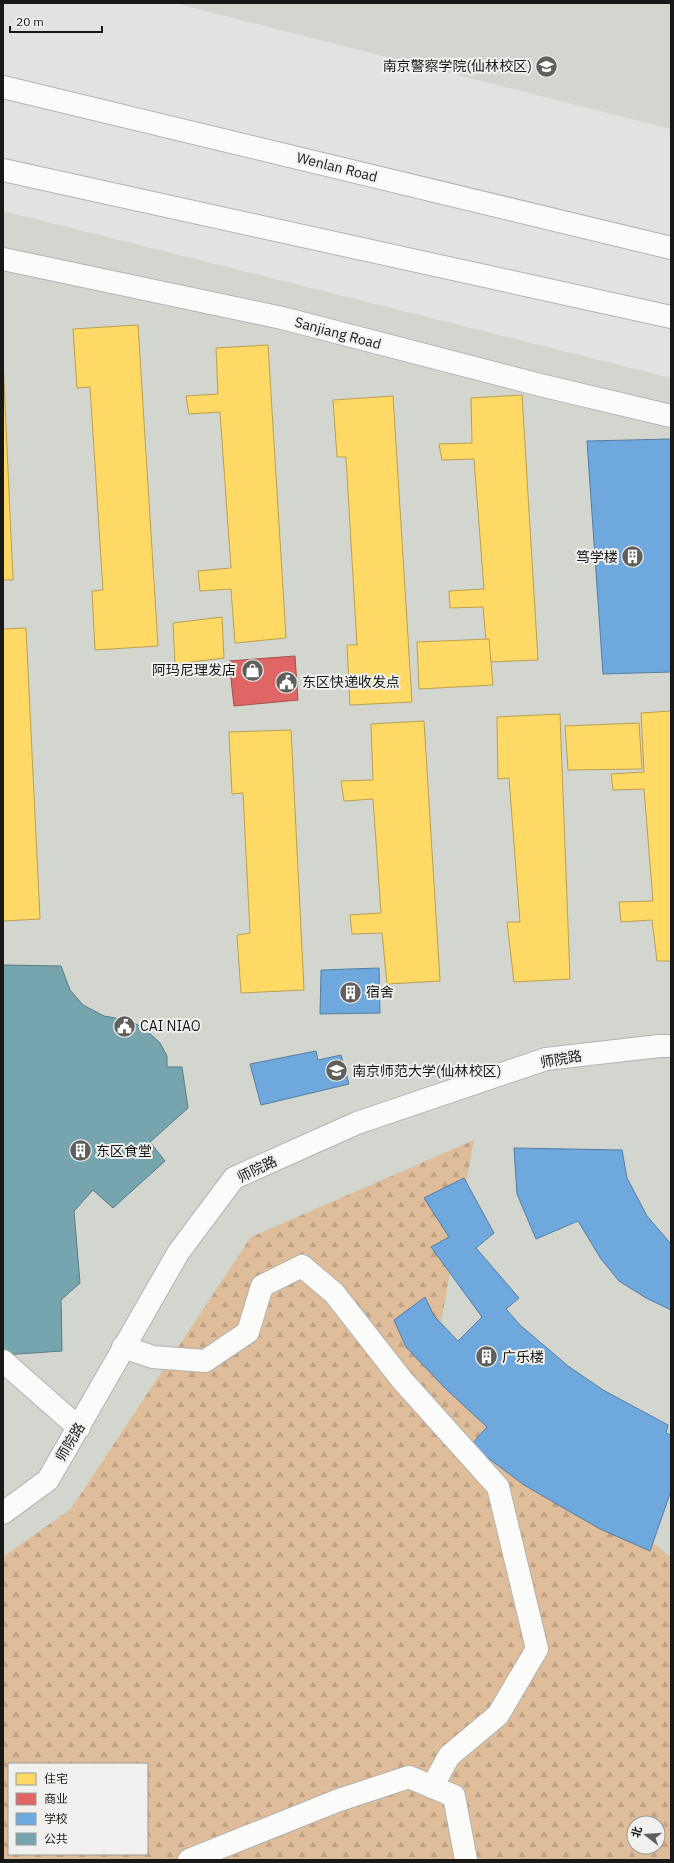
<svg xmlns="http://www.w3.org/2000/svg" width="674" height="1863" font-family="'IBM Plex Sans','Noto Sans SC',sans-serif">
<style>
.built{fill:#d3d6cf;fill-rule:evenodd}
.forest{fill:url(#forest-firs);fill-rule:evenodd}
.homes{fill:#ffd966;stroke:#ba9f4e}
.shops{fill:#e06666;stroke:#a44f4e}
.schools{fill:#6fa8dc;stroke:#557da1}
.public{fill:#76a5af;stroke:#5a7b81}
.lines{fill:none;stroke-linecap:round;stroke-linejoin:round}
.minor-casing{stroke:#b2b3b1;stroke-width:24}
.primary-casing{stroke:#b2b3b1;stroke-width:24}
.minor{stroke:#fbfbfa;stroke-width:22}
.primary{stroke:#fbfbfa;stroke-width:22}
.labels{text-anchor:middle;dominant-baseline:central;stroke-width:4;stroke-linejoin:round;paint-order:stroke}
.poi-label{font-size:14px;fill:#181917;stroke:#f0f1ee;text-anchor:start}
.street-label{font-size:14px;fill:#181917;stroke:#f0f1ee}
</style>
<defs>
<pattern id="forest-firs" width="22" height="20" patternUnits="userSpaceOnUse"><rect width="22" height="20" fill="#dfbc9a"/><path d="M5 1l3.5 6h-7zM16 11l3.5 6h-7z" fill="#bfa184"/></pattern>
</defs>
<rect width="100%" height="100%" fill="#e2e3e1"/>
<g class="built">
<path d="M174,3H671V129Z"/>
<path d="M3,211L671,378V1860H3ZM9,1764H147V1854H9ZM634,1823H658V1847H634Z"/>
</g>
<path class="forest" d="M474,1140L432,1372L671,1557V1860H3V1557L71,1509L251,1237ZM9,1764H147V1854H9ZM634,1823H658V1847H634Z"/>
<g class="homes">
<path d="M138,325L158,646L95,650L92,591L103,590L90,387L77,388L73,329Z"/>
<path d="M268,345L286,638L235,643L231,589L200,591L198,571L231,568L220,412L189,414L186,396L218,394L216,348Z"/>
<path d="M3,360L13,580H3Z"/>
<path d="M522,395L538,660L488,662L483,607L450,608L449,591L484,589L474,459L442,460L439,444L472,443L471,398Z"/>
<path d="M393,396L412,702L350,705L347,645H357L346,457H337L333,400Z"/>
<path d="M222,617L224,658L175,664L173,623Z"/>
<path d="M26,628L40,919L3,921V629Z"/>
<path d="M489,639L493,685L419,689L417,642Z"/>
<path d="M671,711V961H657L652,920L621,922L619,902L653,901L644,789L613,790L611,774L644,772L641,713Z"/>
<path d="M560,714L570,979L514,982L507,922H520L509,778L498,779L497,717Z"/>
<path d="M424,721L440,981L387,984L382,933L352,934L350,915L381,913L373,799L344,801L341,781L373,780L371,724Z"/>
<path d="M639,723L642,769L568,770L565,726Z"/>
<path d="M291,730L304,990L241,993L237,935L250,933L243,793L232,794L229,732Z"/>
</g>
<path class="shops" d="M295,656L298,700L234,706L229,661Z"/>
<g class="schools">
<path d="M671,439V672L603,674L587,441Z"/>
<path d="M379,968L380,1013L320,1014L321,970Z"/>
<path d="M316,1051L318,1060L341,1055L349,1084L261,1105L250,1064Z"/>
<path d="M514,1148L622,1150L627,1178L647,1216L671,1244V1310L646,1298L619,1281L601,1259L578,1221L536,1239L517,1194Z"/>
<path d="M464,1178L494,1233L476,1248L519,1298L506,1309L520,1325L568,1366L603,1390L668,1425L666,1433L671,1435V1491L650,1551L600,1529L524,1485L471,1445L487,1427L445,1388L406,1347L394,1320L425,1297L434,1316L458,1341L482,1317L431,1247L449,1237L424,1198Z"/>
</g>
<path class="public" d="M3,965L61,966L70,990L83,1005L104,1016L126,1020L143,1027L160,1043L167,1056V1067H182L188,1108L150,1142L165,1161L113,1208L93,1190L74,1211L80,1283L61,1300L62,1351L3,1355Z"/>
<g class="lines">
<defs>
<g id="minor">
<path d="M3,259L282,318L540,385L671,416"/>
<path d="M123,1347L153,1357L205,1361L248,1332L262,1286L302,1266L334,1293L402,1380L498,1487L537,1649L498,1715L449,1756L432,1787"/>
<path d="M3,1361L79,1428"/>
<path d="M3,1513L48,1480L178,1253L234,1178L357,1123L546,1059L659,1046H671"/>
<path d="M189,1860L339,1800L409,1777L454,1796L466,1860"/>
</g>
<g id="primary">
<path d="M3,87L671,248"/>
<path d="M3,170L671,317"/>
</g>
</defs>
<use href="#minor" class="minor-casing"/>
<use href="#primary" class="primary-casing"/>
<use href="#minor" class="minor"/>
<use href="#primary" class="primary"/>
</g>
<defs>
<symbol id="university-disc" viewBox="-11 -11 22 22"><circle r="9.5" fill="#5f605e" stroke="#f0f1ee"/><path d="M0-5L7-2L0 1L-7-2ZM-4 1L0 2.5L4 1V4Q0 6-4 4Z" fill="#fff"/></symbol>
<symbol id="building-disc" viewBox="-11 -11 22 22"><circle r="9.5" fill="#5f605e" stroke="#f0f1ee"/><path d="M-4-6H4V6H1V3H-1V6H-4ZM-2.5-4.3h1.7v1.8h-1.7ZM.8-4.3h1.7v1.8H.8ZM-2.5-1h1.7V.8h-1.7ZM.8-1h1.7V.8H.8Z" fill="#fff"/></symbol>
<symbol id="shop-disc" viewBox="-11 -11 22 22"><circle r="9.5" fill="#5f605e" stroke="#f0f1ee"/><path d="M-5-2.5h2.3a2.7 3.5 0 0 1 5.4 0H5L5.5 6h-11ZM-1.5-2.5h3a1.5 2.3 0 0 0-3 0Z" fill="#fff"/></symbol>
<symbol id="civic-disc" viewBox="-11 -11 22 22"><circle r="9.5" fill="#5f605e" stroke="#f0f1ee"/><path d="M-.6-6.5H3V-4.5H.6V-3L4-1V1h2V6H-6V1h2V-1L-.6-3ZM-1.2 2.5V6h2.4V2.5Z" fill="#fff"/></symbol>
</defs>
<g fill-rule="evenodd">
<use href="#university-disc" x="534" y="54" width="25" height="25"/>
<use href="#building-disc" x="620" y="544" width="25" height="25"/>
<use href="#shop-disc" x="240" y="658" width="25" height="25"/>
<use href="#civic-disc" x="274" y="670" width="25" height="25"/>
<use href="#building-disc" x="338" y="980" width="25" height="25"/>
<use href="#civic-disc" x="112" y="1014" width="25" height="25"/>
<use href="#university-disc" x="324" y="1058" width="25" height="25"/>
<use href="#building-disc" x="68" y="1138" width="25" height="25"/>
<use href="#building-disc" x="474" y="1344" width="25" height="25"/>
</g>
<g class="labels">
<g class="poi-label">
<text x="532" y="66" text-anchor="end">南京警察学院(仙林校区)</text>
<text x="618" y="557" text-anchor="end">笃学楼</text>
<text x="236" y="670" text-anchor="end">阿玛尼理发店</text>
<text x="302" y="682">东区快递收发点</text>
<text x="366" y="992">宿舍</text>
<text x="140" y="1026">CAI NIAO</text>
<text x="352" y="1071">南京师范大学(仙林校区)</text>
<text x="96" y="1151">东区食堂</text>
<text x="502" y="1357">广乐楼</text>
</g>
<g class="street-label">
<text transform="translate(337 167) rotate(14)">Wenlan Road</text>
<text transform="translate(338 333) rotate(15)">Sanjiang Road</text>
<text transform="translate(561 1059) rotate(-10)">师院路</text>
<text transform="translate(257 1169) rotate(-26)">师院路</text>
<text transform="translate(70 1442) rotate(-59)">师院路</text>
</g>
</g>
<rect width="674" height="1863" fill="none" stroke="#181917" stroke-width="8"/>
<rect x="8" y="1763" width="140" height="92" fill="#f0f1ee" stroke="#9a9b98"/>
<rect x="16" y="1773" width="20" height="12" fill="#ffd966" stroke="#9a9b98"/>
<text x="44" y="1783" font-size="12" fill="#181917">住宅</text>
<rect x="16" y="1793" width="20" height="12" fill="#e06666" stroke="#9a9b98"/>
<text x="44" y="1803" font-size="12" fill="#181917">商业</text>
<rect x="16" y="1813" width="20" height="12" fill="#6fa8dc" stroke="#9a9b98"/>
<text x="44" y="1823" font-size="12" fill="#181917">学校</text>
<rect x="16" y="1833" width="20" height="12" fill="#76a5af" stroke="#9a9b98"/>
<text x="44" y="1843" font-size="12" fill="#181917">公共</text>
<g transform="translate(646 1835) rotate(287)"><circle r="19" fill="#f0f1ee" stroke="#9a9b98"/>
<path d="M0-3L7 15L0 10L-7 15Z" fill="#5f605e"/>
<text y="-6" font-size="11" font-weight="bold" text-anchor="middle" fill="#181917">北</text>
</g>
<path d="M10 26v6h92v-6" fill="none" stroke="#181917" stroke-width="2"/>
<text x="16" y="26" font-size="12" fill="#181917" stroke="#f0f1ee" stroke-width="3" paint-order="stroke">20 m</text>
</svg>
